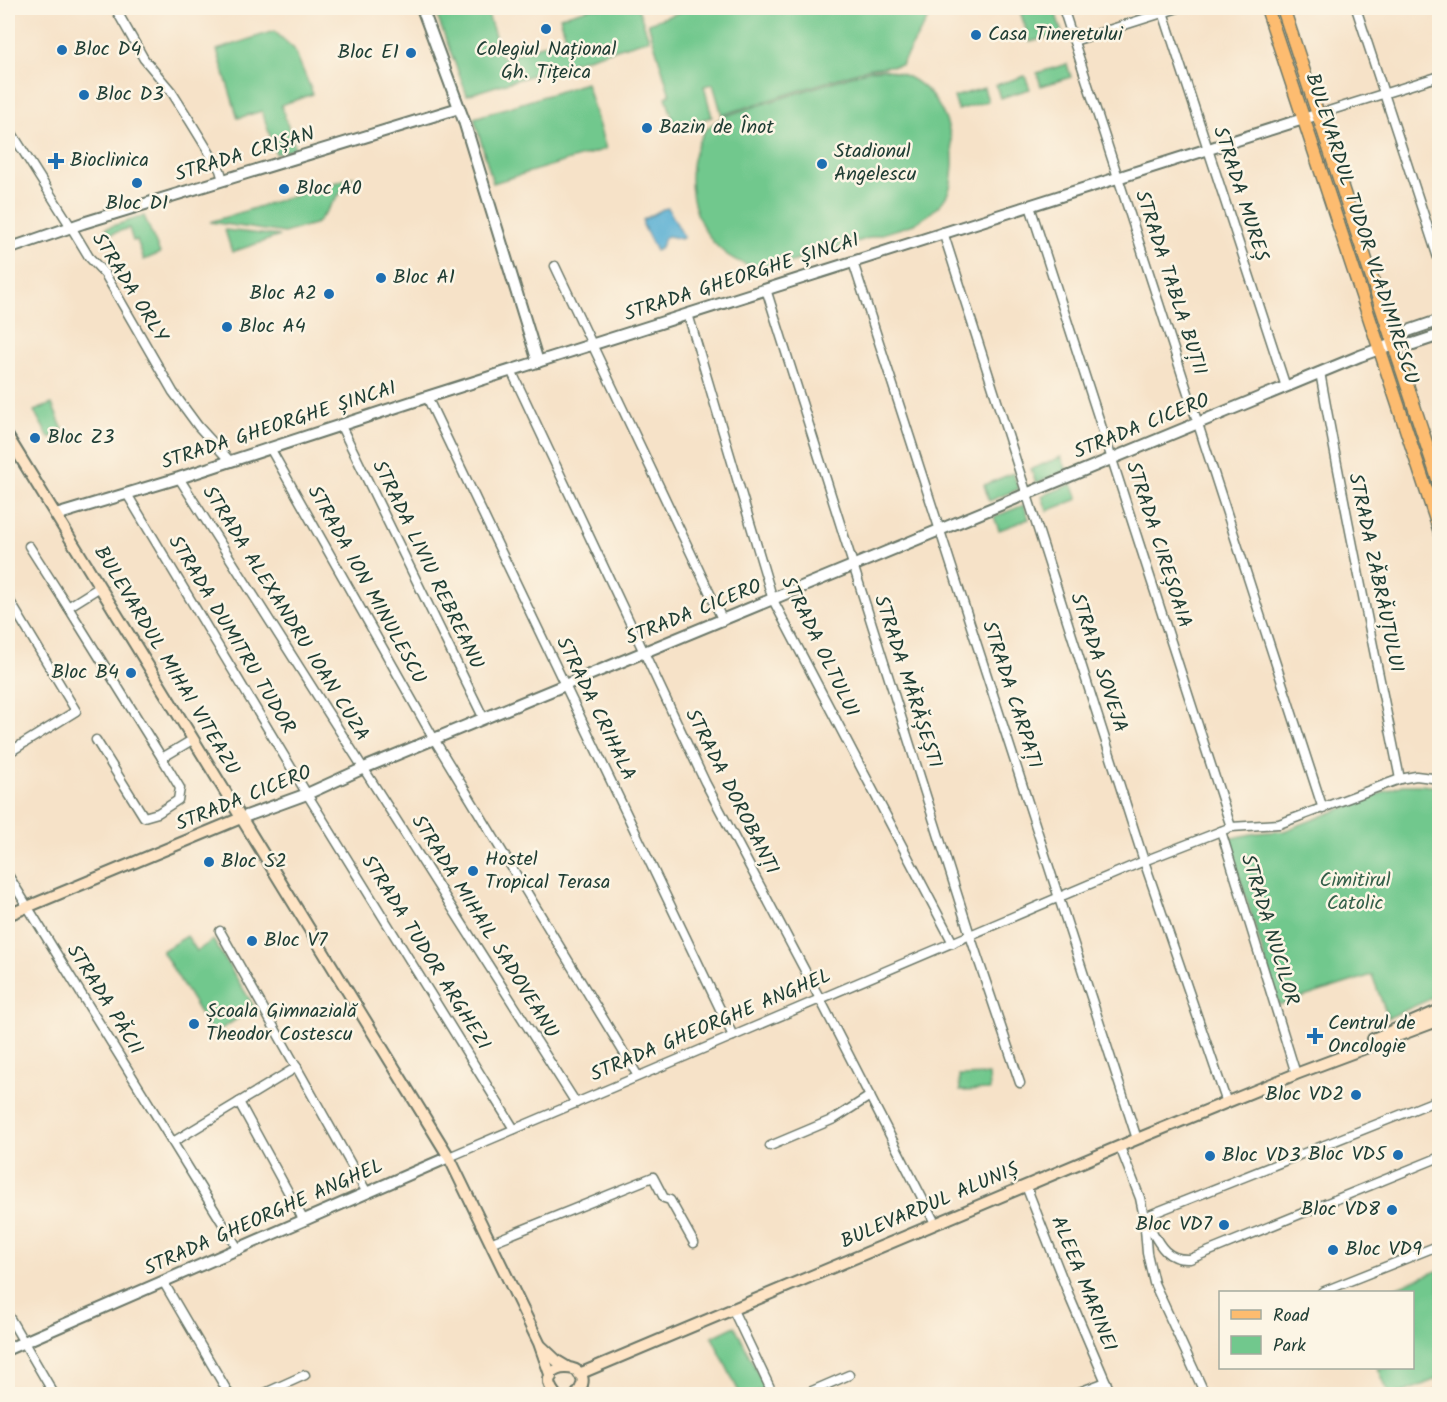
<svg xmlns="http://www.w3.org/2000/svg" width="1447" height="1402" font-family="Kalam,sans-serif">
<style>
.green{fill:#71c88d;stroke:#488260;stroke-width:1.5}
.water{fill:#56aed3;stroke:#3a7684;stroke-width:1.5}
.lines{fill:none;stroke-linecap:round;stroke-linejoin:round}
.minor-casing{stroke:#6a7768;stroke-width:11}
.tertiary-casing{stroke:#6a7768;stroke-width:14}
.secondary-casing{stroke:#6a7768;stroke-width:14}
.primary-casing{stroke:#6a7768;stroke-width:15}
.minor{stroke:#fff;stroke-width:8}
.tertiary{stroke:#fff;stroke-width:10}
.secondary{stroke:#fee4c5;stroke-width:10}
.primary{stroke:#fdbc6f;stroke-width:12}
.poi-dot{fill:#1f6fb2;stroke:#fcf5e5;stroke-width:2}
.labels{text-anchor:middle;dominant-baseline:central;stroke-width:5;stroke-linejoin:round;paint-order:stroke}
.poi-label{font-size:20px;fill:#1f3d34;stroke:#fcf5e5;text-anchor:start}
.street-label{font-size:20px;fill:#1f3d34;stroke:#fcf5e5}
.park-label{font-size:20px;fill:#34604a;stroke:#fcf5e5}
</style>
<rect width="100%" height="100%" fill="#fcf5e5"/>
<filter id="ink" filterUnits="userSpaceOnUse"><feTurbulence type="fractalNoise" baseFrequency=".0167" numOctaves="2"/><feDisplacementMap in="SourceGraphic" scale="12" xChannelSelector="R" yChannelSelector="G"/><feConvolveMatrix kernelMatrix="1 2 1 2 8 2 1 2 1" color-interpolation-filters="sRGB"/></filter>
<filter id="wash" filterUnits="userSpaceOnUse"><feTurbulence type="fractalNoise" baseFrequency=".008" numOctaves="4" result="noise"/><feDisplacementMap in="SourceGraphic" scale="24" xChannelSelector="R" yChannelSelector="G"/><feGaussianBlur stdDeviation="1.35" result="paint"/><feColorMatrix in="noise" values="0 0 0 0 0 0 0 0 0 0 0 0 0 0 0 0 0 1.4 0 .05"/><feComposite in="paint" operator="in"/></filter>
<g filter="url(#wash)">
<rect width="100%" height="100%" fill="#f6e2c8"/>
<g class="green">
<path d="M434,8H486L502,58L566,37L560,17L591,8H638L649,39L467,95Z"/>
<path d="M680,8H933V10L901,65L870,68L722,115L713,84L704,86L712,117L675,127L666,97L670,95L648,23L681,12Z"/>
<path d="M1019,8H1054L1062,33L1030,42Z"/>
<path d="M274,31L294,49L313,94L281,105L295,148L276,154L262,111L238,118L217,50Z"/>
<path d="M1067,64L1071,77L1041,86L1037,73Z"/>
<path d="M883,69C932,77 954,119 953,165C952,174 952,185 948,193C942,206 926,217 914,224L776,267C770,267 763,268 757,267C698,258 674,179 704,132C708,126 716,122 722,117L870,70Z"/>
<path d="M1025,76L1030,89L1000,98L996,85Z"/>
<path d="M586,83L606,149L493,183L474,118Z"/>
<path d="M984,88L988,101L958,110L954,97Z"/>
<path d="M353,177L317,223L284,233L210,222Z"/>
<path d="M144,216L160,253L144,260L137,240L133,241L129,228L108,235L106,228Z"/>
<path d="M225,230L280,236L232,252Z"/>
<path d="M52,404L64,432L49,438L34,411Z"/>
<path d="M1061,457L1067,470L1036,483L1031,469Z"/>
<path d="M1013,473L1019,489L989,501L984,485Z"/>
<path d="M1072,484L1078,499L1047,511L1042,496Z"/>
<path d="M1024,505L1029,519L999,530L994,517Z"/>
<path d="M1402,785H1421L1439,787V995L1388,1018L1372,975L1279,1005L1228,839L1256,833L1284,831Z"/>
<path d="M187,936L197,951L213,940L255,1008L213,1034L162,951Z"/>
<path d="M989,1075L990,1090L960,1091L959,1076Z"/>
<path d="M1439,1270V1378L1400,1394H1389L1378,1368H1412V1292H1385Z"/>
<path d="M735,1326L765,1388L753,1394H740L712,1337Z"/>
</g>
<path class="water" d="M668,208L684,237L681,239C664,235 667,233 660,249L656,251L643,225V220L663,209Z"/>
</g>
<g filter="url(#ink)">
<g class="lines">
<defs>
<g id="minor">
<path d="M115,8L144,59L171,91L190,121L220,170L223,180"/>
<path d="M1063,8L1323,809"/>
<path d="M1356,8L1440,264"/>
<path d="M1163,12L1286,387"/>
<path d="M1074,41L1178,8"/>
<path d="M1319,114L1440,76"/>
<path d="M8,127L71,227L89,257L105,274L173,392L198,426L229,460"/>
<path d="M1030,206L1231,827"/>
<path d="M943,232L1144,861L1227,1103"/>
<path d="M853,262L1137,1139"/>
<path d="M555,266L723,621"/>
<path d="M766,289L970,935L1020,1083"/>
<path d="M688,314L773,600L953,943"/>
<path d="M511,370L705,782L820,999L935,1223"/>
<path d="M1320,372C1344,508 1373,644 1400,779"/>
<path d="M427,397L733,1036"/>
<path d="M340,424L484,719"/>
<path d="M270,448L434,739L638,1076"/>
<path d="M179,478L576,1103"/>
<path d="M127,494L307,794L514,1129"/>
<path d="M29,546L68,607L100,587"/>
<path d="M8,598L76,711L8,753"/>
<path d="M68,607L162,758L192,740"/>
<path d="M96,740L144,817L158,813L178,800L180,788L162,758"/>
<path d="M1221,831L1296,1074"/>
<path d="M8,875L239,1250"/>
<path d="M220,931L366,1191"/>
<path d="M239,1102L303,1219"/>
<path d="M173,1142L297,1067"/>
<path d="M770,1146L834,1119L870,1096"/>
<path d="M1120,1147L1140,1198L1144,1217L1147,1253L1154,1283L1205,1394"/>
<path d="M449,1157L1144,861L1221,831L1231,827L1279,824L1400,779L1416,776L1440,779"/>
<path d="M1026,1186L1070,1298L1111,1394"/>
<path d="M1144,1217C1157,1238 1162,1261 1190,1259L1440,1157"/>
<path d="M1144,1217L1440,1099"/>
<path d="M490,1243L653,1177L664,1198L670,1200L694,1243"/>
<path d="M164,1283L229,1394"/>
<path d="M1322,1292L1440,1245"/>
<path d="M732,1308L773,1394"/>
<path d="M8,1315L54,1394"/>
<path d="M263,1394L305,1375"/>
<path d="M805,1394L849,1375"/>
<path d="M1074,1394L1106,1382"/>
<path d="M1434,1394L1440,1392"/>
</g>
<g id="tertiary">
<path d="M422,8L464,121L538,362"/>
<path d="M8,249L83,223L459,108"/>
<path d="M1393,344L1408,331L1440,320"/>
<path d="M56,515L179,478L427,397L1319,114"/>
<path d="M241,818L307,794L364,768L1360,356L1393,344H1413L1440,335"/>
<path d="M8,1349L449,1157"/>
</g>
<g id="secondary">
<path d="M8,437L449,1157L539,1343L551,1377"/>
<path d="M8,915L241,818"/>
<path d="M1373,1039L1440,1010"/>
<path d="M541,1346L557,1361L567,1367"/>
<path d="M579,1374L1137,1139L1296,1074L1440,1020"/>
<path d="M555,1394C528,1360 603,1359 577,1394"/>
</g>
<g id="primary">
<path d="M1267,8L1440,532"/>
<path d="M1283,8L1440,485"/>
</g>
</defs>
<use href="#minor" class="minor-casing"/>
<use href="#tertiary" class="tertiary-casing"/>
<use href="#secondary" class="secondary-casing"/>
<use href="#primary" class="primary-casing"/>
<use href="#minor" class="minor"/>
<use href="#tertiary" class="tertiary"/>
<use href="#secondary" class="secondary"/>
<use href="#primary" class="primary"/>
</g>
</g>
<g class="poi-dot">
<circle cx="546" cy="29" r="6"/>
<circle cx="976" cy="35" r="6"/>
<circle cx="62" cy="50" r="6"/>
<circle cx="411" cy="53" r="6"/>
<circle cx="84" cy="95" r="6"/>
<circle cx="647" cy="128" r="6"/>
<path d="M53 152h6v6h6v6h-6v6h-6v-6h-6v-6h6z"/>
<circle cx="822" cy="164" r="6"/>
<circle cx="137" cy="183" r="6"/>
<circle cx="284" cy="189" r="6"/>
<circle cx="381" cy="278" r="6"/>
<circle cx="329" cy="294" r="6"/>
<circle cx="227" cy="327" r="6"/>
<circle cx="35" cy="438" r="6"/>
<circle cx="131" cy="673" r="6"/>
<circle cx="209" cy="862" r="6"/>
<circle cx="473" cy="871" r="6"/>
<circle cx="252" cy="941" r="6"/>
<circle cx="194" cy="1024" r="6"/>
<path d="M1312 1027h6v6h6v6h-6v6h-6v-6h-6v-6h6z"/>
<circle cx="1356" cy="1095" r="6"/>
<circle cx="1398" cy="1155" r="6"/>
<circle cx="1210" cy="1156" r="6"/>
<circle cx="1392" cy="1210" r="6"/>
<circle cx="1224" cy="1225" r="6"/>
<circle cx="1333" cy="1250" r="6"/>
</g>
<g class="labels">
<g class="poi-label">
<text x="988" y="35">Casa Tineretului</text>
<text x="74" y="50">Bloc D4</text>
<text x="546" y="50" text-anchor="middle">Colegiul Național<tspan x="546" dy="23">Gh. Țițeica</tspan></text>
<text x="399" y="53" text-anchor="end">Bloc E1</text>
<text x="96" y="95">Bloc D3</text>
<text x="659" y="128">Bazin de Înot</text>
<text x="834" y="152">Stadionul<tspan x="834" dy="23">Angelescu</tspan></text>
<text x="70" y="161">Bioclinica</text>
<text x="296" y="189">Bloc A0</text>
<text x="137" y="204" text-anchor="middle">Bloc D1</text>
<text x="393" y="278">Bloc A1</text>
<text x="317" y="294" text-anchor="end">Bloc A2</text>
<text x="239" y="327">Bloc A4</text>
<text x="47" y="438">Bloc Z3</text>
<text x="119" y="673" text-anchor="end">Bloc B4</text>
<text x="485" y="860">Hostel<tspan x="485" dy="23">Tropical Terasa</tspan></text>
<text x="221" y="862">Bloc S2</text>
<text x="264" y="941">Bloc V7</text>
<text x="206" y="1012">Școala Gimnazială<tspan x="206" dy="23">Theodor Costescu</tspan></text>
<text x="1328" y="1024">Centrul de<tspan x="1328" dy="23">Oncologie</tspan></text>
<text x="1344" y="1095" text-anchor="end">Bloc VD2</text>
<text x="1386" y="1155" text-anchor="end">Bloc VD5</text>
<text x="1222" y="1156">Bloc VD3</text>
<text x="1380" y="1210" text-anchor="end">Bloc VD8</text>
<text x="1212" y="1225" text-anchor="end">Bloc VD7</text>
<text x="1345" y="1250">Bloc VD9</text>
</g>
<g class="street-label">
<text transform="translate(245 155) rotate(-17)">STRADA CRIȘAN</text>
<text transform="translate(1240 194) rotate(72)">STRADA MUREȘ</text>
<text transform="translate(1361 229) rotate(72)">BULEVARDUL TUDOR VLADIMIRESCU</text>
<text transform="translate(742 278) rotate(-18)">STRADA GHEORGHE ȘINCAI</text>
<text transform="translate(1170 283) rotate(72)">STRADA TABLA BUȚII</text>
<text transform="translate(129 288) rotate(58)">STRADA ORLY</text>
<text transform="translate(279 426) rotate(-18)">STRADA GHEORGHE ȘINCAI</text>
<text transform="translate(1142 427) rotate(-22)">STRADA CICERO</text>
<text transform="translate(1158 545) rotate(72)">STRADA CIREȘOAIA</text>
<text transform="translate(427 565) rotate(64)">STRADA LIVIU REBREANU</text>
<text transform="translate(1375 573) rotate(78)">STRADA ZĂBRĂUȚULUI</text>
<text transform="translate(366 585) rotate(61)">STRADA ION MINULESCU</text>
<text transform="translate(694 613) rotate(-22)">STRADA CICERO</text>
<text transform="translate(285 614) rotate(58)">STRADA ALEXANDRU IOAN CUZA</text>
<text transform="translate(231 635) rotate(59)">STRADA DUMITRU TUDOR</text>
<text transform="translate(819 647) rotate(64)">STRADA OLTULUI</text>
<text transform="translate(166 661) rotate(59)">BULEVARDUL MIHAI VITEAZU</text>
<text transform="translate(1098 663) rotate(72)">STRADA SOVEJA</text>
<text transform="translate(907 682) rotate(72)">STRADA MĂRĂȘEȘTI</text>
<text transform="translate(1011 695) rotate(72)">STRADA CARPAȚI</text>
<text transform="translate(595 709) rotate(64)">STRADA CRIHALA</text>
<text transform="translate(731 792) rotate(63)">STRADA DOROBANȚI</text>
<text transform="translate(244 799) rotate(-22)">STRADA CICERO</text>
<text transform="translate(484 927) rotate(58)">STRADA MIHAIL SADOVEANU</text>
<text transform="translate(1269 930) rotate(73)">STRADA NUCILOR</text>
<text transform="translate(425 953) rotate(58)">STRADA TUDOR ARGHEZI</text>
<text transform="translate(104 1000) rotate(58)">STRADA PĂCII</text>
<text transform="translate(711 1026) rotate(-23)">STRADA GHEORGHE ANGHEL</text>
<text transform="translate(930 1206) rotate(-23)">BULEVARDUL ALUNIȘ</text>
<text transform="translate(264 1218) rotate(-24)">STRADA GHEORGHE ANGHEL</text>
<text transform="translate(1083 1284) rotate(68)">ALEEA MARINEI</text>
</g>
<g class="park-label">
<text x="1355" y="881">Cimitirul<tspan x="1355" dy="23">Catolic</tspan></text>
</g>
</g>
<rect width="1447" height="1402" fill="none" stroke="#fcf5e5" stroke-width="30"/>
<rect x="1219" y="1291" width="195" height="78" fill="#fcf5e5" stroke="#a4ab9e" stroke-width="1.5"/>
<rect x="1231" y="1310" width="30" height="9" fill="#fdbc6f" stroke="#a4ab9e" stroke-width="1.5"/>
<text x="1273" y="1321" font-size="18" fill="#1f3d34">Road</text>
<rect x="1231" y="1336" width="30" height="18" fill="#71c88d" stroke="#a4ab9e" stroke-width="1.5"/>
<text x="1273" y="1351" font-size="18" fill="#1f3d34">Park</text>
</svg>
